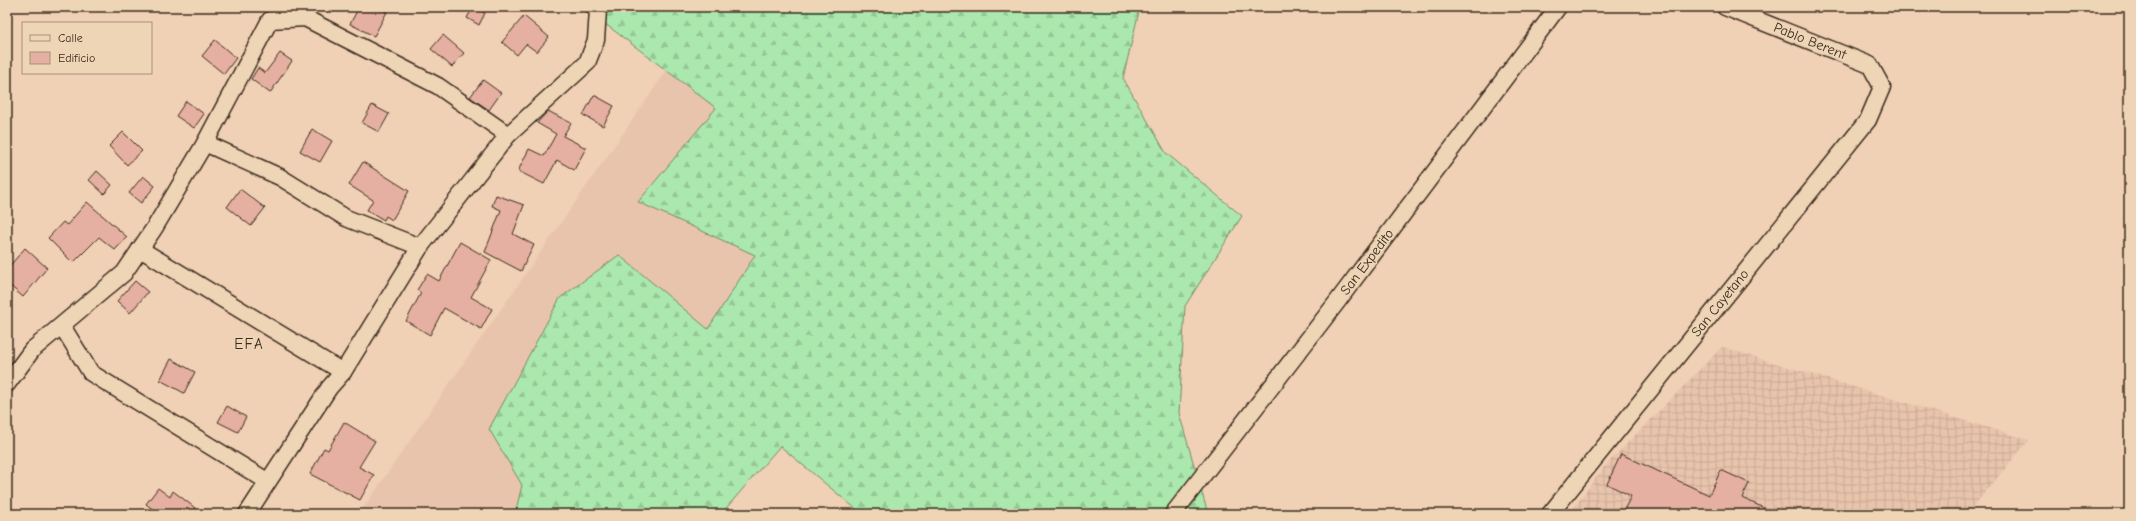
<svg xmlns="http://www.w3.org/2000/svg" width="2136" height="521" font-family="'Comic Neue',sans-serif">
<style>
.built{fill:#e9c4ac}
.industrial{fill:url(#industrial-grid)}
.forest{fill:url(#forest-firs);stroke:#738966}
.building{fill:#e5b0a1;stroke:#3b2a1e}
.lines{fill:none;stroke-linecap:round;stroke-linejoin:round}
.minor-casing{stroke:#3b2a1e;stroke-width:19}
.minor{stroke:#eed5b6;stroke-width:16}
.labels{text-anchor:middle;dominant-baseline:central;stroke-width:3;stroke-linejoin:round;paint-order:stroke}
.street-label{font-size:14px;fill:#3b2a1e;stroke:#eed5b6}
.neighbourhood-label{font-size:15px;letter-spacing:1px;fill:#3b2a1e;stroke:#eed5b6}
</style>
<defs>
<pattern id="industrial-grid" width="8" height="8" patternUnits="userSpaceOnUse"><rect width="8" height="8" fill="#e9c4ac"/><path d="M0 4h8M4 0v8" fill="none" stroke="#c9a994"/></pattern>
<pattern id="forest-firs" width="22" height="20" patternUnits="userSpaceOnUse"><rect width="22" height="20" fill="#abe8ae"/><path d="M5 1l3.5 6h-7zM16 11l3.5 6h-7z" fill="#94c795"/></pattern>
</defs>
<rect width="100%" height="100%" fill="#f0d1b5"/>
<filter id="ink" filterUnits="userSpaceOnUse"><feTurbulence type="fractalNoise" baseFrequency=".025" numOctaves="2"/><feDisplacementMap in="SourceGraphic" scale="8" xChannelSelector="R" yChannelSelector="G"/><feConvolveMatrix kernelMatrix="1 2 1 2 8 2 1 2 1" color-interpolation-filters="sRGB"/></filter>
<g filter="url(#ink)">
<path class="built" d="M676,57L909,238L697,514H359Z"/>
<path class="industrial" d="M1722,347L2029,440L1967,514H1569L1604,467Z"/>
<path class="forest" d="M583,7H1140L1123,78L1166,153L1242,216L1185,306L1179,413L1208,514H862L780,446L721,514H515L522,485L489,429L560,298L619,255L708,329L755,255L638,202L716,108Z"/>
<g class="building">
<path d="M359,7H377L387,12L374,36L350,24Z"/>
<path d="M473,7L485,13L479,25L467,18Z"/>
<path d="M524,16L549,37L537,52L526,44L517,55L502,42Z"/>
<path d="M443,35L464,53L452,67L431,49Z"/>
<path d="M215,40L236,58L224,74L202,56Z"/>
<path d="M280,53L292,61L270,93L251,79L258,68L265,73Z"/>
<path d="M483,80L501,93L489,110L470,97Z"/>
<path d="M594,95L614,106L603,126L583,115Z"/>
<path d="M186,101L204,114L194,128L176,116Z"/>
<path d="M372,105L389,114L379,132L362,123Z"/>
<path d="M548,111L571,123L563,136L586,148L574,170L557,160L544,184L518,171L529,149L544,156L556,134L537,123Z"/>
<path d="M312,129L332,141L320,162L300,151Z"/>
<path d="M123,132L142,151L127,165L109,146Z"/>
<path d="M363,162L409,191L392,220L386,216L384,220L367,210L373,200L349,185Z"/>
<path d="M97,171L112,185L104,194L89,180Z"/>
<path d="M143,176L155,186L141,203L129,193Z"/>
<path d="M240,189L265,208L251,226L227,207Z"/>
<path d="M496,195L524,205L513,234L534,245L521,271L485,252L501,210L492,206Z"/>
<path d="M87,202L127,237L115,250L99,237L73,263L48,238L63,222L67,225Z"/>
<path d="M460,242L491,260L471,297L492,309L481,329L444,308L430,335L406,321L421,293L417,290L427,274L439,281Z"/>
<path d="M25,248L47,268L23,297L7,283V269Z"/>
<path d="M135,281L148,292L130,313L117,301Z"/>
<path d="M171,359L195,372L184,393L160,380Z"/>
<path d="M227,406L246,417L238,432L218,422Z"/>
<path d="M344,422L375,441L359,467L374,475L360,500L310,474L324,448L328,450Z"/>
<path d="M1621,454L1709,495L1721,470L1749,483L1742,498L1777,514H1622L1631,496L1607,484Z"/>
<path d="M158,488L170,497L173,491L203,514H159L146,504Z"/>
</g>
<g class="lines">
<defs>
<g id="minor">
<path d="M205,143L280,177L346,218L420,247"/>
<path d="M140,249L343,372"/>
<path d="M62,326L91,373L267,481"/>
<path d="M7,384L32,350L124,273L155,227L205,143L270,20L305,18L438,86L508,135"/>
<path d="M247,514L329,388L343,372L420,247L508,135L587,63L596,40L598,10L594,7"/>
<path d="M1173,514L1337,302L1558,7"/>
<path d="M1550,514L1868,120L1882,87L1870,65L1725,7"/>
</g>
</defs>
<use href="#minor" class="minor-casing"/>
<use href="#minor" class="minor"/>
</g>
</g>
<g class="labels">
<g class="street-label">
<text transform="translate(1810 41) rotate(22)">Pablo Berent</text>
<text transform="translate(1367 262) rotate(-53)">San Expedito</text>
<text transform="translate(1720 303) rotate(-51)">San Cayetano</text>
</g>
<g class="neighbourhood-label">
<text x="249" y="344">EFA</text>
</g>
</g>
<rect width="2136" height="521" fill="none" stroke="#eed5b6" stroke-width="24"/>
<rect x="12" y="12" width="2112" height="497" fill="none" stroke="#3b2a1e" stroke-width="1.5" filter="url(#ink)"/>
<rect x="22" y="22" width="130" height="52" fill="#eed5b6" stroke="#a69179"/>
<rect x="30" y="35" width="20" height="6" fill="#eed5b6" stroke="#a69179"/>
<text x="58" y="42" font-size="12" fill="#3b2a1e">Calle</text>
<rect x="30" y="52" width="20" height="12" fill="#e5b0a1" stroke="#a69179"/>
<text x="58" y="62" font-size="12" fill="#3b2a1e">Edificio</text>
</svg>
